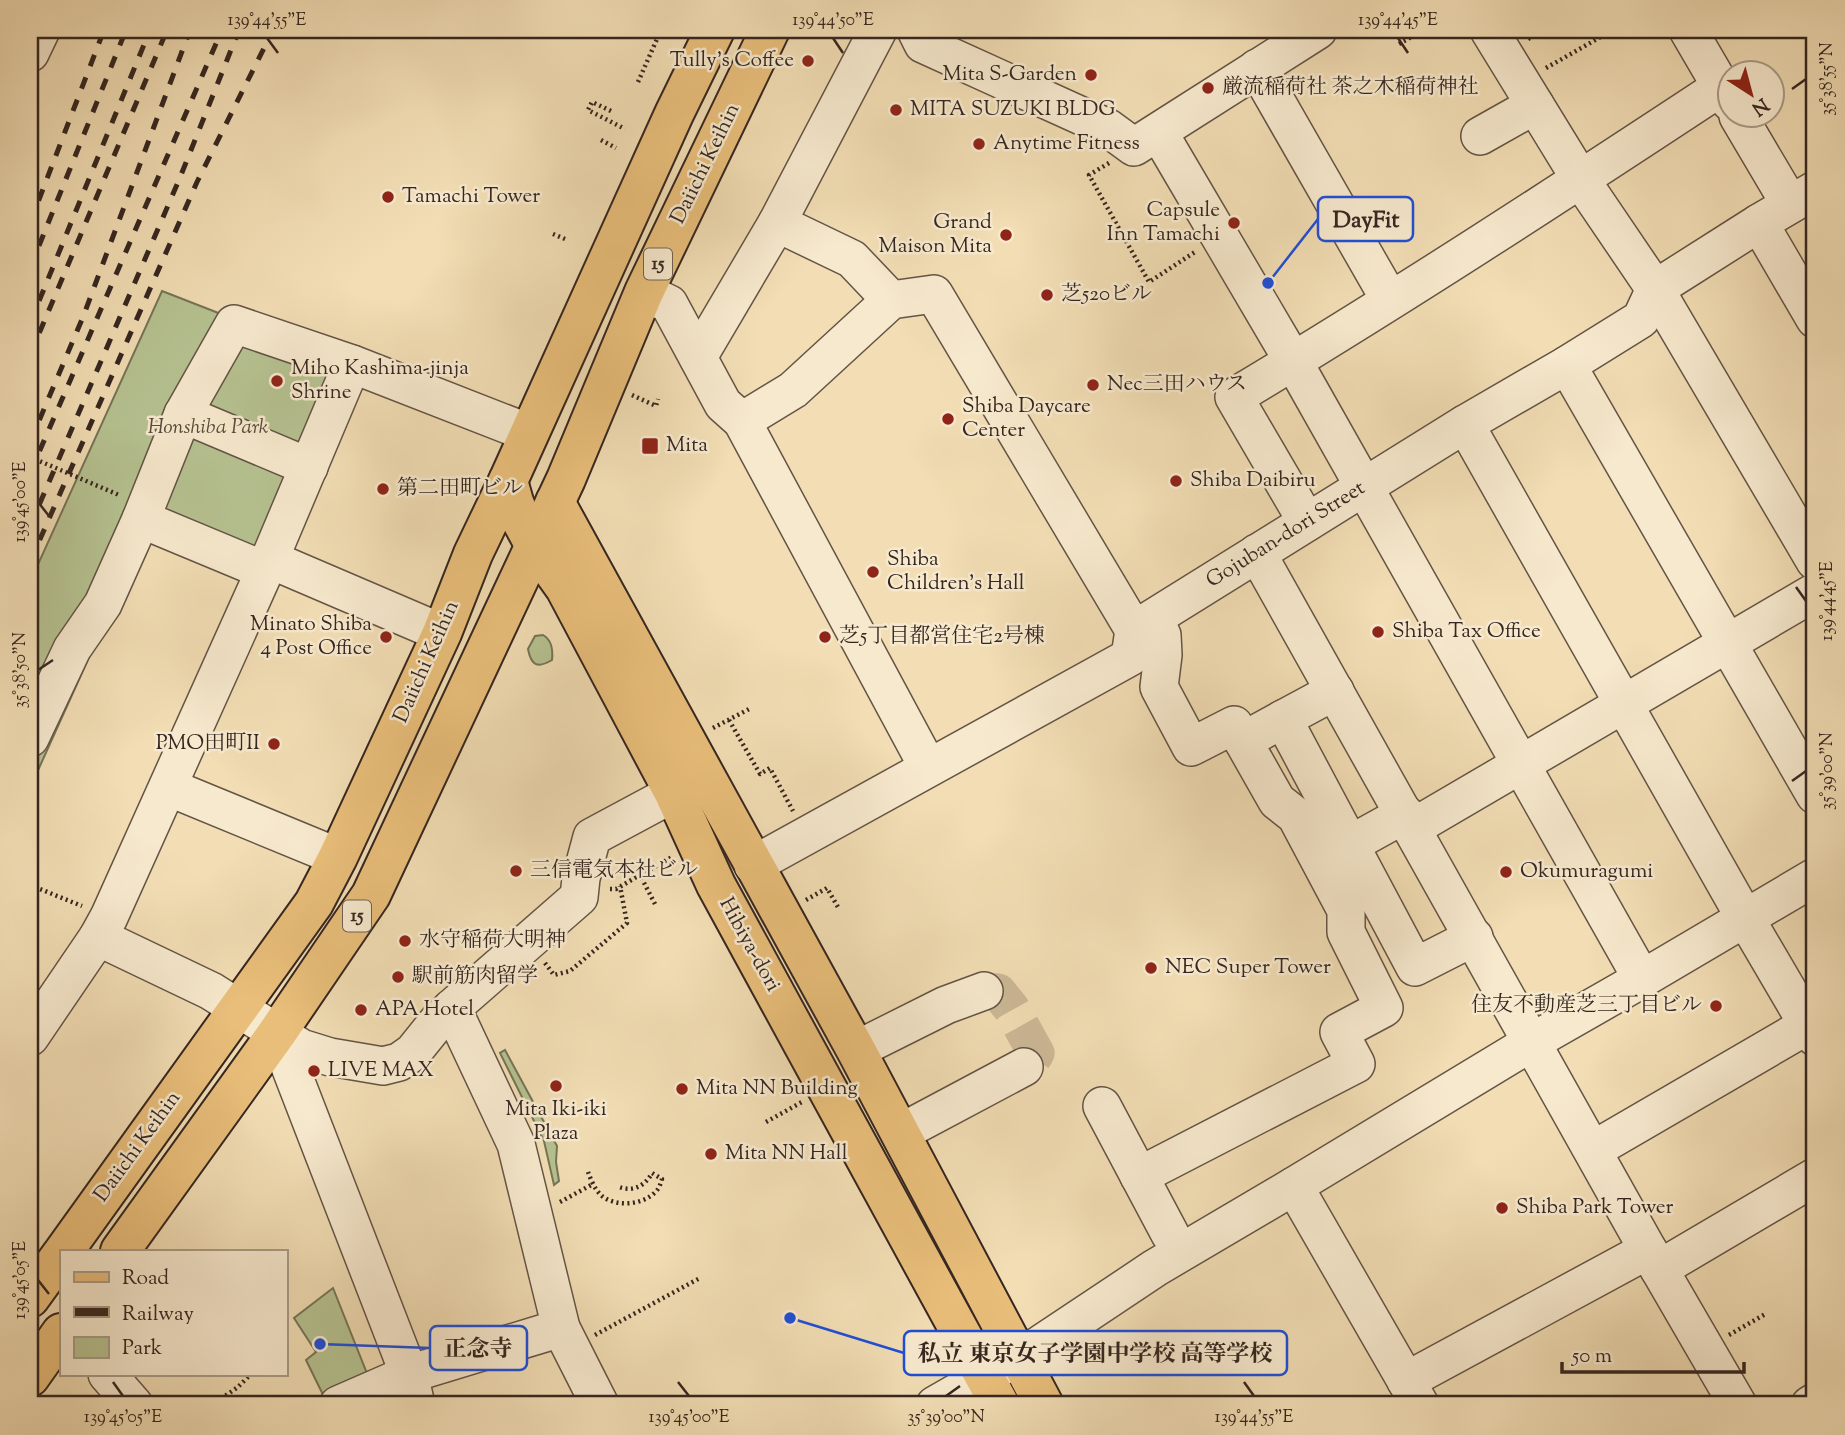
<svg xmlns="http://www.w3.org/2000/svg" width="1845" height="1435" font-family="'Sorts Mill Goudy','Noto Serif JP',serif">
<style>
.green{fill:#b6c291;stroke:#767458;stroke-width:2}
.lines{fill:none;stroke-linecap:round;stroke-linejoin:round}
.minor-tunnel{stroke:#ccb896;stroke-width:37;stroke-dasharray:37 18;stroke-linecap:butt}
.minor-casing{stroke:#645445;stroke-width:40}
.major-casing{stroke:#352620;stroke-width:42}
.highway-casing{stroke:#352620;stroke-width:42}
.path{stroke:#352620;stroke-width:4.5;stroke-dasharray:2 3.5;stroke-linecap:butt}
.minor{stroke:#f7e9ce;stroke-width:37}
.major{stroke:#e9be7a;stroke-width:38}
.highway{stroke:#e9be7a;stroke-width:38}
.rail{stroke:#352620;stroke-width:5;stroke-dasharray:12 12;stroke-linecap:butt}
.ticks{fill:none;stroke:#352620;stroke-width:2.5}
.poi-dot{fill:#8f2418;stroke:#f7e9ce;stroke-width:2.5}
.labels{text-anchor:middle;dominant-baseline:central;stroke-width:5;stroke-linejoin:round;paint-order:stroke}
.shield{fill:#f7e9ce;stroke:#6f6054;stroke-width:2}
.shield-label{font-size:19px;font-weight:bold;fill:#352620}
.poi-label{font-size:21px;fill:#352620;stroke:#f7e9ce;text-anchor:start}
.street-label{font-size:21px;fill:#352620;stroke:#f7e9ce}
.park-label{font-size:21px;font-style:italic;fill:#554d3c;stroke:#f7e9ce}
.leader{fill:none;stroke:#1d4ed8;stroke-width:2.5}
.callout-dot{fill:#1d4ed8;stroke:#f7e9ce;stroke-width:2.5}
.callout{fill:#f7e9ce;stroke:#1d4ed8;stroke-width:2.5}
.callout-label{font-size:23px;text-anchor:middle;font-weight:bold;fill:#352620}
.neatline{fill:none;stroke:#352620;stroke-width:2.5}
.ticks-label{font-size:18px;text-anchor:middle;fill:#352620}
</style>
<rect width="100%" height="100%" fill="#f2ddb4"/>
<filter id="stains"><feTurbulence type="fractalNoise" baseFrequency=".00286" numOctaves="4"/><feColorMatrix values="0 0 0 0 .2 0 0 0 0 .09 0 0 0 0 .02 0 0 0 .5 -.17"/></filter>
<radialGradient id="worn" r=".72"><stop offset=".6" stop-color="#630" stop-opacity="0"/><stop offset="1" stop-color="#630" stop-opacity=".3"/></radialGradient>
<g class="green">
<path d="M162,291L221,314L337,375L250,559L152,518L30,788V582Z"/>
<path d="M543,635C552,640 553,651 552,660C537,669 531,665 528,649L535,636Z"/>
<path d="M505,1050L557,1146L556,1162L559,1181L554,1185L544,1141L500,1053Z"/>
<path d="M333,1288L372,1386L328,1405L306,1360L316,1352L294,1318Z"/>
</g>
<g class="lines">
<path class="minor-tunnel" d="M984,991L998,992L1011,1008L1036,1053L1029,1064L1024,1067"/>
<defs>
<g id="minor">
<path d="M916,30L923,44L1108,128L1134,147L1318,30"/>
<path d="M1489,30L1581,180L1655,289L1815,561"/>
<path d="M1688,30L1730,102"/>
<path d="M30,53L41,30"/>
<path d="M1257,68L1390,300"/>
<path d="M1738,116L1790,204"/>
<path d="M1159,133L1293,361L1642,979"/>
<path d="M1480,136L1535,105"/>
<path d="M777,223L852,259L891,300"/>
<path d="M1759,223L1815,319"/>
<path d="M644,292L669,304L723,404L742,421L928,767"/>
<path d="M698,357L777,223L878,30"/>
<path d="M1567,365L1815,795"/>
<path d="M183,414L309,467"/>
<path d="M742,421L793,390L891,300L934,294L1134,630"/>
<path d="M1465,424L1737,904L1808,1025"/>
<path d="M141,519L254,566"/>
<path d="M1307,522L1234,397C1399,298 1560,193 1721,87"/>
<path d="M1257,553L1648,1250L1738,1405"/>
<path d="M269,559L442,633"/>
<path d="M1153,619L1162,635L1163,655L1159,687L1191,747L1234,725L1243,741"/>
<path d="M1335,691L1283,719L1415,967L1474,937"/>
<path d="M30,738L72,649L103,604L141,519L183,414L234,324L352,364L529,433"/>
<path d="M168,787L338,857"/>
<path d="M1412,828L1815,592"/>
<path d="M1329,856L1405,814"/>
<path d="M753,865L1130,657L1134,630L1465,424L1567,365L1641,319L1655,289L1759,223L1815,190"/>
<path d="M98,937L211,991L301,1048L330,1057L383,1066L399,1062L413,1052L438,1021L452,1008L579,897L581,878L592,837L674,793"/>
<path d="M452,1008L516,1144L561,1328L600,1405"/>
<path d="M277,1033L409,1374L416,1405"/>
<path d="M30,1037L98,937L109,917L265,570L352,364"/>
<path d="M856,1050L946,1005L984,991"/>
<path d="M1102,1106L1170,1234"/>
<path d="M900,1133L1024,1067"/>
<path d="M1593,1150L1808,1025L1815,1037"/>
<path d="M1139,1176L1356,1064L1339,1032L1384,1008L1346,932V910L1296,816L1277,801L1243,741L1283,719"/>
<path d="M1294,1186L1420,1405"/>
<path d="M1659,1269L1815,1177"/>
<path d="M107,1374L134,1405"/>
<path d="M1406,1381L1648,1250"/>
<path d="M338,1405L409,1374L561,1328"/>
<path d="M935,1405L1041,1344L1155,1268L1294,1186L1532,1042L1642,979L1815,877"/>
<path d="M1810,1405L1815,1402"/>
</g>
<g id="major">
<path d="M508,481L514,502L522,522L535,546L565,588L674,793L716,885L1000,1405"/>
<path d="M555,502L856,1050L1044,1405"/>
</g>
<g id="highway">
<path d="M64,1251L314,903L338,857L442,633L473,554L508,481L674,114L715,30"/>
<path d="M120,1251L277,1033L371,895L566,479L644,292L770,30"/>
<path d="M30,1298L61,1255"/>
<path d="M30,1377L61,1333"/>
</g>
</defs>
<use href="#minor" class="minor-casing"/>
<use href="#major" class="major-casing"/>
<use href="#highway" class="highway-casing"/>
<g class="path">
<path d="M1528,39L1538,33"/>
<path d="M1399,44L1423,30"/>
<path d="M1546,68L1613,30"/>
<path d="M638,82L661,30"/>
<path d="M611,111L592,102L588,110L625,129"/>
<path d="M601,140L616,148"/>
<path d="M1109,163L1089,175L1149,282L1195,252"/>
<path d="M553,234L565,239"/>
<path d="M632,395L656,406L658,399"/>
<path d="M30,457L119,495"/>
<path d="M729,720L760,774L770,768L793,811"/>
<path d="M713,728L751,708"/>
<path d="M30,885L82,906"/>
<path d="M610,889H616L640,875"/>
<path d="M806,900L827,888L839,909"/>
<path d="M655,904L640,875L672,857"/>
<path d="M545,963L554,975L570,971L627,923L620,886"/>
<path d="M766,1122L802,1102"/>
<path d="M588,1172C591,1180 595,1190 602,1196C617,1208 646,1205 658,1189C660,1186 661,1182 662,1179L652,1173C645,1186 633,1192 619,1187"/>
<path d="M560,1202L593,1184"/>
<path d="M595,1335L700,1278"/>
<path d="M1729,1335L1767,1313"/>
<path d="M212,1405L238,1387L251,1374"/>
</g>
<use href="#minor" class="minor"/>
<use href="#major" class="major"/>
<use href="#highway" class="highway"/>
<g class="rail">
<path d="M30,223L104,30"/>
<path d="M30,268L126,30"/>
<path d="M30,323L150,30"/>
<path d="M30,355L167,30"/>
<path d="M30,442L83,317L190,30"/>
<path d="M30,473L222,30"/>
<path d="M30,526L179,180L239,30"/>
<path d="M30,562L197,182L273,30"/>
</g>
</g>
<path class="ticks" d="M267,38L278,53M833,38L843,53M1398,38L1408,53M1792,89L1806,79M38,502L49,516M1796,587L1806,601M38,670L53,660M1792,781L1806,771M38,1280L49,1294M113,1382L123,1396M678,1382L689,1396M1244,1382L1254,1396M946,1396L960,1386"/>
<g class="poi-dot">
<circle cx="808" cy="61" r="7"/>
<circle cx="1091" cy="75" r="7"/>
<circle cx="1208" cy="88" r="7"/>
<circle cx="896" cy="110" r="7"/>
<circle cx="979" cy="144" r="7"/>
<circle cx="388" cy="197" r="7"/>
<circle cx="1234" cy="223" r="7"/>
<circle cx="1006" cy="235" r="7"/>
<circle cx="1047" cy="295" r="7"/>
<circle cx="277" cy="381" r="7"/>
<circle cx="1093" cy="385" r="7"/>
<circle cx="948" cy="419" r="7"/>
<rect x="641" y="437" width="18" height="18" rx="3.5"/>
<circle cx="1176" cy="481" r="7"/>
<circle cx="383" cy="489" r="7"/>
<circle cx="873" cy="572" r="7"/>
<circle cx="1378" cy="632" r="7"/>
<circle cx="386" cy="637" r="7"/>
<circle cx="825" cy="637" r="7"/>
<circle cx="274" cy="744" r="7"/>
<circle cx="516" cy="871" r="7"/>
<circle cx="1506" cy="872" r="7"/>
<circle cx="405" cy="941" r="7"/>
<circle cx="1151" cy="968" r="7"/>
<circle cx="398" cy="977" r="7"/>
<circle cx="1716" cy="1006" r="7"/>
<circle cx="361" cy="1010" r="7"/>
<circle cx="314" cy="1071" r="7"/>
<circle cx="556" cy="1086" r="7"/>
<circle cx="682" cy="1089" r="7"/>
<circle cx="711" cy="1154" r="7"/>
<circle cx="1502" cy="1208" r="7"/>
</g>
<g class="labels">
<g class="shield">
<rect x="644" y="248.5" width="28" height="31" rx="5"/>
<rect x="343" y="900.5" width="28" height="31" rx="5"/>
</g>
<g class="shield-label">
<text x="658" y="264">15</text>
<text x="357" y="916">15</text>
</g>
<g class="poi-label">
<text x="794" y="61" text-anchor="end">Tully's Coffee</text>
<text x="1077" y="75" text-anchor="end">Mita S-Garden</text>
<text x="1222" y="88">厳流稲荷社 茶之木稲荷神社</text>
<text x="910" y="110">MITA SUZUKI BLDG</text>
<text x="993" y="144">Anytime Fitness</text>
<text x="402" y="197">Tamachi Tower</text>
<text x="1220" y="211" text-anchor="end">Capsule<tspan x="1220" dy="24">Inn Tamachi</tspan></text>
<text x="992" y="223" text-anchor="end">Grand<tspan x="992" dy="24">Maison Mita</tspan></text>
<text x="1061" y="295">芝520ビル</text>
<text x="291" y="369">Miho Kashima-jinja<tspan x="291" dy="24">Shrine</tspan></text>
<text x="1107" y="385">Nec三田ハウス</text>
<text x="962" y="407">Shiba Daycare<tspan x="962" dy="24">Center</tspan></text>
<text x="666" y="446">Mita</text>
<text x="1190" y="481">Shiba Daibiru</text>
<text x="397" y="489">第二田町ビル</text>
<text x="887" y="560">Shiba<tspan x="887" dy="24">Children's Hall</tspan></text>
<text x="372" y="625" text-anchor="end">Minato Shiba<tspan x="372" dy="24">4 Post Office</tspan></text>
<text x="1392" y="632">Shiba Tax Office</text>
<text x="839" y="637">芝5丁目都営住宅2号棟</text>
<text x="260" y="744" text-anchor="end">PMO田町II</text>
<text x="530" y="871">三信電気本社ビル</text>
<text x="1520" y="872">Okumuragumi</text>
<text x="419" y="941">水守稲荷大明神</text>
<text x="1165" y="968">NEC Super Tower</text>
<text x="412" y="977">駅前筋肉留学</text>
<text x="1702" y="1006" text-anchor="end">住友不動産芝三丁目ビル</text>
<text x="375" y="1010">APA Hotel</text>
<text x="328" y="1071">LIVE MAX</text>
<text x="696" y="1089">Mita NN Building</text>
<text x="556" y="1110" text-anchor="middle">Mita Iki-iki<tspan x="556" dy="24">Plaza</tspan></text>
<text x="725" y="1154">Mita NN Hall</text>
<text x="1516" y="1208">Shiba Park Tower</text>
</g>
<g class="street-label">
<text transform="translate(706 164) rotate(-64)">Daiichi Keihin</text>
<text transform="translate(1286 535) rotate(-32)">Gojuban-dori Street</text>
<text transform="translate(427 662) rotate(-66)">Daiichi Keihin</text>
<text transform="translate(749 945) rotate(61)">Hibiya-dori</text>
<text transform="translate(138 1147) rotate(-54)">Daiichi Keihin</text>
</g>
<g class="park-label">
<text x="208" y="428">Honshiba Park</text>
</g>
</g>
<path class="leader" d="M1268 283L1318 219M320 1344L430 1348M790 1318L904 1353"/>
<g class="callout-dot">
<circle cx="1268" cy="283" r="7"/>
<circle cx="320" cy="1344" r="7"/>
<circle cx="790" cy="1318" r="7"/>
</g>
<g class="callout">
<rect x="1318" y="197" width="95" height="44" rx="7"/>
<rect x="430" y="1326" width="97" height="44" rx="7"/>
<rect x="904" y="1331" width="383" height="44" rx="7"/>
</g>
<g class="callout-label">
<text x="1366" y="227">DayFit</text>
<text x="478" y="1356">正念寺</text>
<text x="1095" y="1361">私立 東京女子学園中学校 高等学校</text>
</g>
<rect width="1845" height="1435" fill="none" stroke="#f2ddb4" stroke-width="77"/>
<rect x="60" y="1250" width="228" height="126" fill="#f7e9ce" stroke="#a99b88" stroke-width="2"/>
<rect x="74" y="1272" width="35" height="10" fill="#e9be7a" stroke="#a99b88" stroke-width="2"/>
<text x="122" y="1284" font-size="21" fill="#352620">Road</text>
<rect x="74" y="1307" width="35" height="10" fill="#352620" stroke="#a99b88" stroke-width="2"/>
<text x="122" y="1320" font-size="21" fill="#352620">Railway</text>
<rect x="74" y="1337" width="35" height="21" fill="#b6c291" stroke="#a99b88" stroke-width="2"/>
<text x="122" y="1354" font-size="21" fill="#352620">Park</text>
<g transform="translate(1751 94) rotate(144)"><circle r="33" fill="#f7e9ce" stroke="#a99b88" stroke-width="2"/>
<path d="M0-5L12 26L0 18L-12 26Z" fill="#8f2418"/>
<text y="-10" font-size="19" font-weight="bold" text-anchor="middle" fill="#352620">N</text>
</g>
<path d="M1562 1362v10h182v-10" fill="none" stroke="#352620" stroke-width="3.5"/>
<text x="1572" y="1362" font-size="21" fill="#352620" stroke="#f7e9ce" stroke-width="5" paint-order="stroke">50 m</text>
<rect x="38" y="38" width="1768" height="1358" class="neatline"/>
<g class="ticks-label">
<text x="267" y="25">139°44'55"E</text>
<text x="833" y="25">139°44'50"E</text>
<text x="1398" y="25">139°44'45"E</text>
<text transform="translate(1826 79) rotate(-90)" y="6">35°38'55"N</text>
<text transform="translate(19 502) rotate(-90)" y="6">139°45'00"E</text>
<text transform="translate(1826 601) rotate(-90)" y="6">139°44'45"E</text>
<text transform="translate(19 670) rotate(-90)" y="6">35°38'50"N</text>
<text transform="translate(1826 771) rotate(-90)" y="6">35°39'00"N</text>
<text transform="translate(19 1280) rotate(-90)" y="6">139°45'05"E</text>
<text x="123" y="1422">139°45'05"E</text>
<text x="689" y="1422">139°45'00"E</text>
<text x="946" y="1422">35°39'00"N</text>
<text x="1254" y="1422">139°44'55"E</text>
</g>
<rect width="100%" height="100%" filter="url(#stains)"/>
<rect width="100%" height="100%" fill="url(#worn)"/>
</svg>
